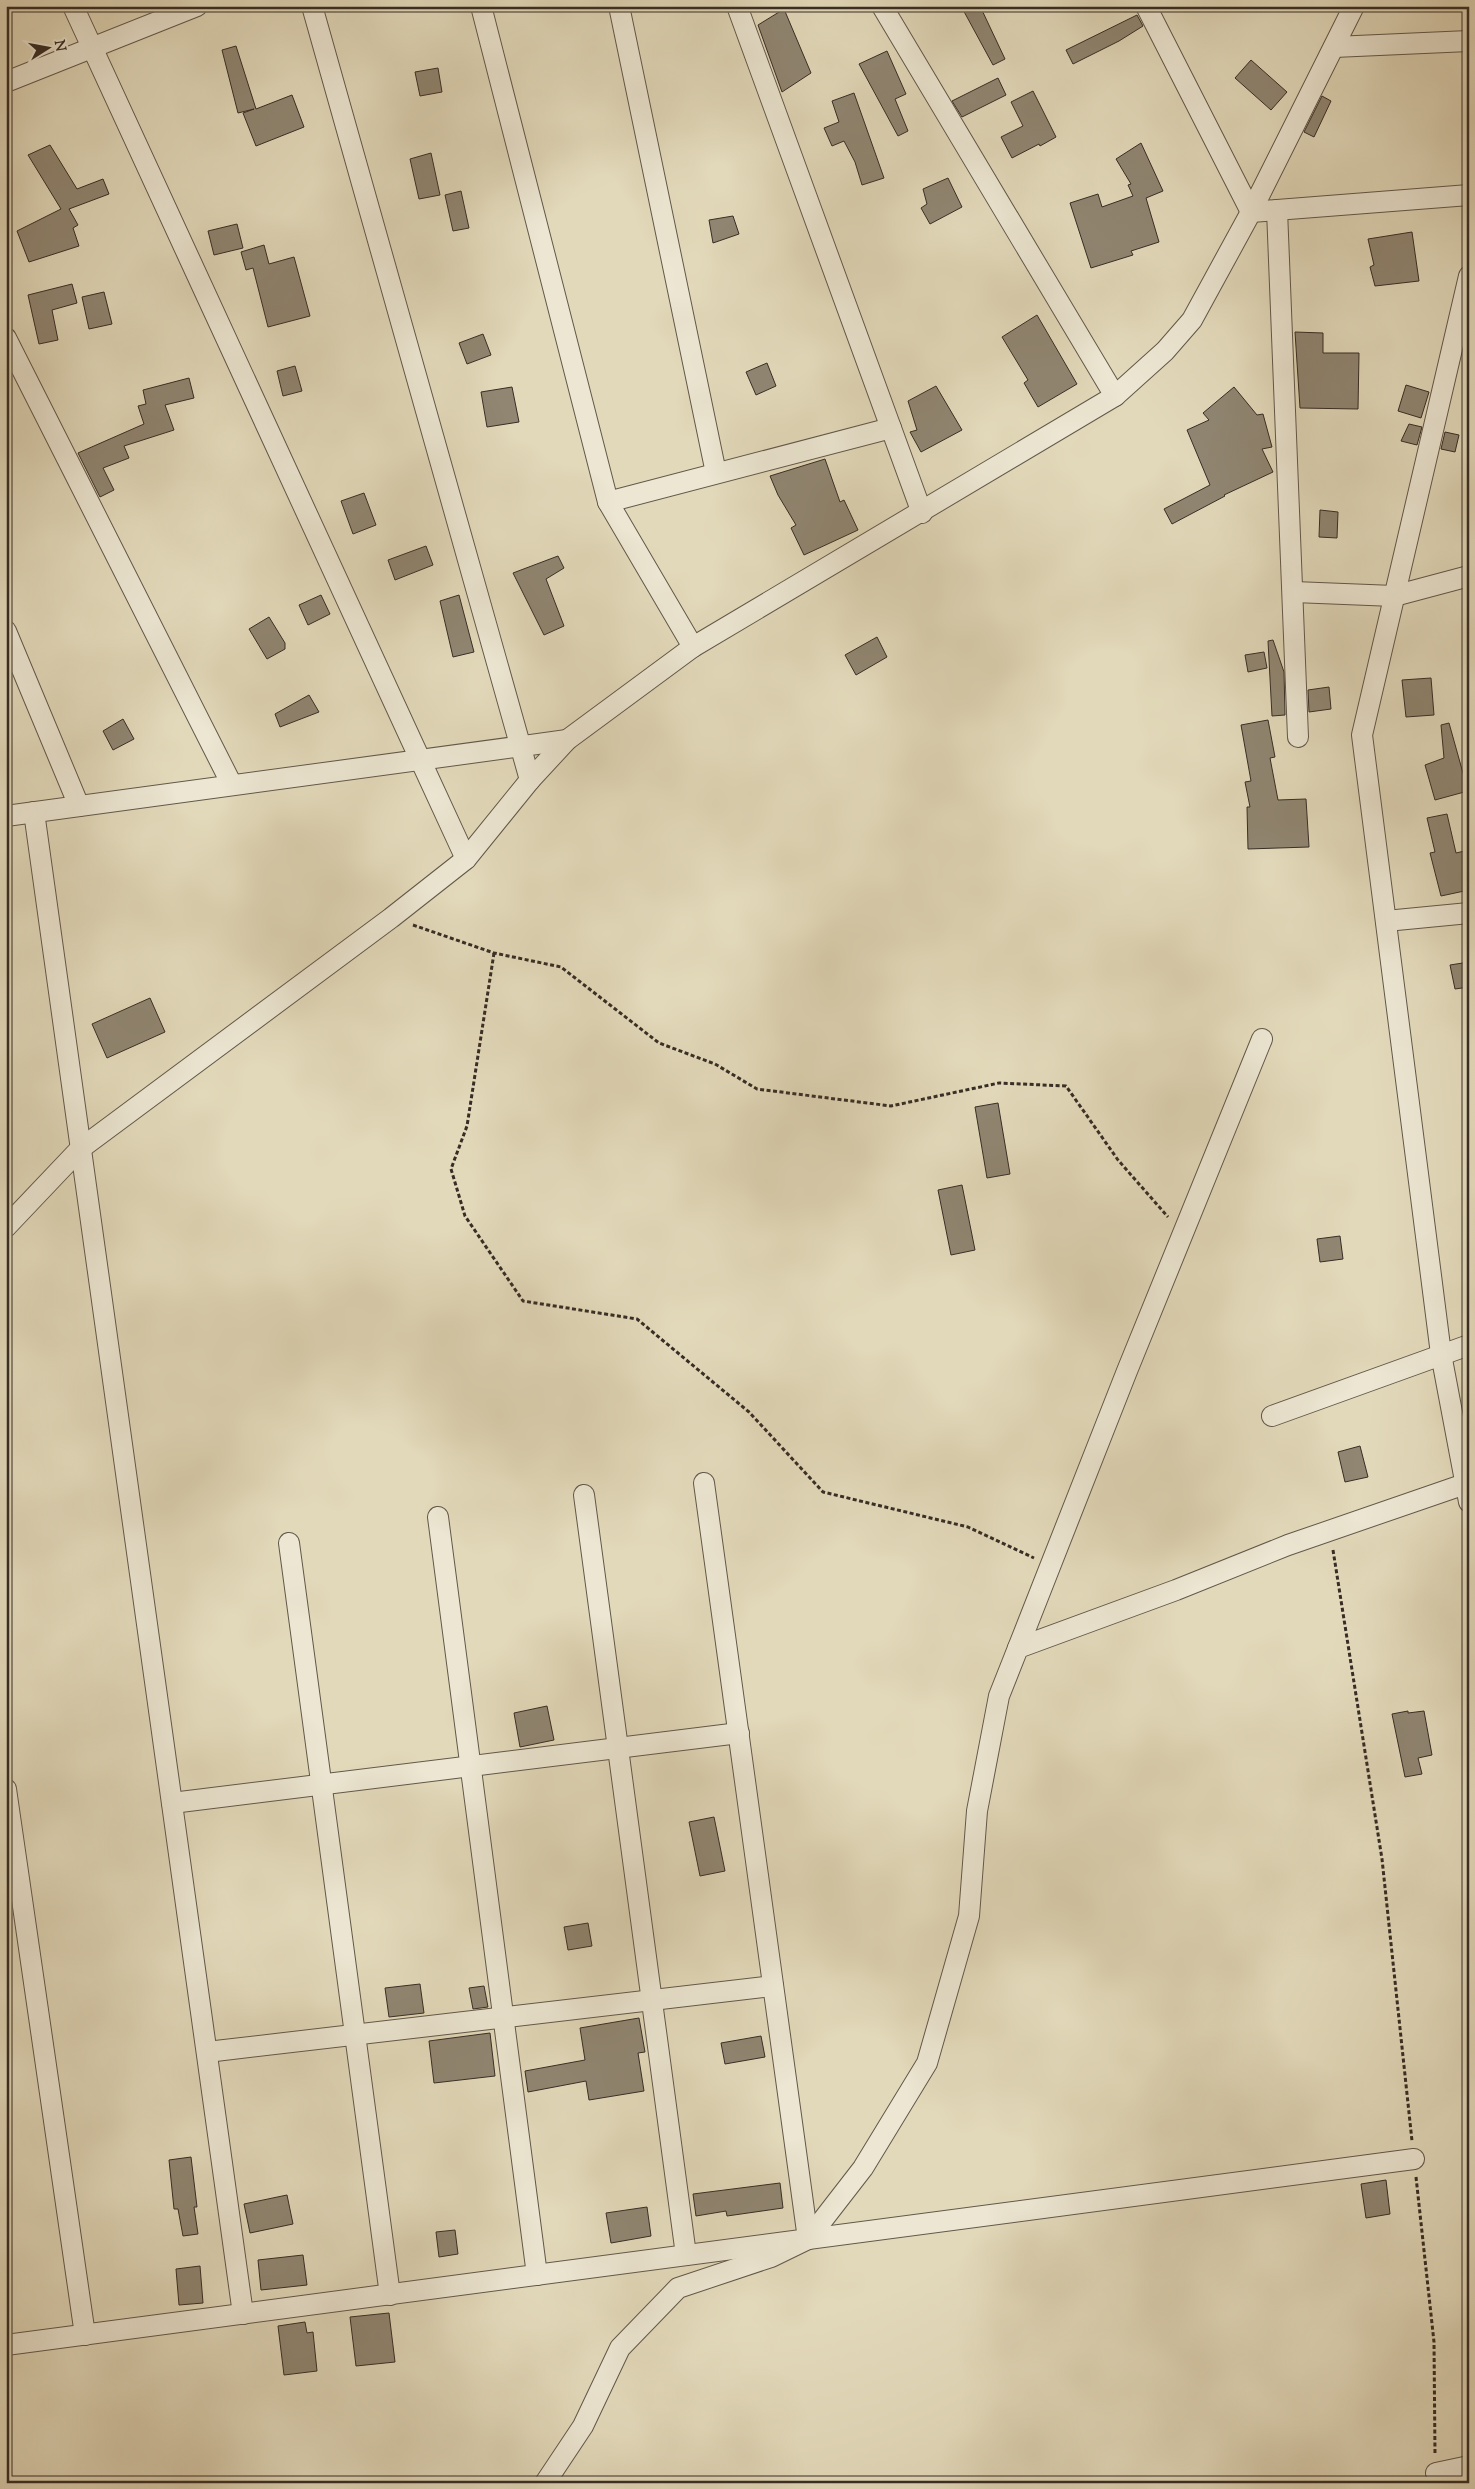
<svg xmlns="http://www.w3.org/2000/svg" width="1475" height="2489" font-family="'Sorts Mill Goudy',serif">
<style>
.building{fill:#908672;stroke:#372d25}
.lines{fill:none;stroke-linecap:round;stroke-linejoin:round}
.minor-casing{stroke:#62584a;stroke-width:22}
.path{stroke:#372d25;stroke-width:3;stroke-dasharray:4 2.5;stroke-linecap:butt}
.minor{stroke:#ece6d2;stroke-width:20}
</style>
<rect width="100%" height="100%" fill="#e2d9ba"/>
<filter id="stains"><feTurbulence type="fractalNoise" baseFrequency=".004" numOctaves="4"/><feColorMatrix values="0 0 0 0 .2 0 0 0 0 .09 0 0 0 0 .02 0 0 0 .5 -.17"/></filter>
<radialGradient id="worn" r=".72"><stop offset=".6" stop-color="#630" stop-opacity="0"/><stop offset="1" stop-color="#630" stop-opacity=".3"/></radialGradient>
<g class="building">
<path d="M961,6H980L1005,59L993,65Z"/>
<path d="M784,9L811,73L782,92L758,25Z"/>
<path d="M1137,15L1143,26L1119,41L1073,64L1066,50Z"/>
<path d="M236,46L256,109L292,95L304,127L256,146L243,113L254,109L238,113L222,50Z"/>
<path d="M887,51L906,94L895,99L908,131L898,136L859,64Z"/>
<path d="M1251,60L1287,92L1271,110L1235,78Z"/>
<path d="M438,68L442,92L420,96L415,72Z"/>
<path d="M998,78L1006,95L962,117L952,101Z"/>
<path d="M1033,91L1056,137L1040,146L1039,144L1012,158L1001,137L1023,126L1011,102Z"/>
<path d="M854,93L884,178L862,185L855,162L844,141L832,146L824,128L839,122L832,101Z"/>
<path d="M1322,96L1331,101L1314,137L1304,132Z"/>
<path d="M1141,143L1163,191L1146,198L1159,242L1131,251L1133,255L1091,268L1070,203L1098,194L1102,207L1133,196L1128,185L1131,184L1116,159Z"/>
<path d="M50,145L77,189L103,179L109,194L69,209L78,225L73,228L79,246L29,262L17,231L61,209L28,155Z"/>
<path d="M431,153L440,195L419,199L410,159Z"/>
<path d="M948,178L962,207L930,224L921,208L927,204L923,189Z"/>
<path d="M461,191L469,228L453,231L445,195Z"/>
<path d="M733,216L739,234L713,243L709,220Z"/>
<path d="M237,224L243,248L214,255L208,231Z"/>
<path d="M1412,232L1419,281L1375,286L1370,267L1374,265L1368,239Z"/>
<path d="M264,245L269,264L294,257L310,316L268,327L253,268L246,270L241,252Z"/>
<path d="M72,284L77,303L52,310L58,340L39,344L28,295Z"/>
<path d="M104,292L112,324L89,329L82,297Z"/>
<path d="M1037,315L1077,384L1038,407L1024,383L1028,380L1002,337Z"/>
<path d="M1295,332L1323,333V353H1359L1358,409L1300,408Z"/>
<path d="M483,334L491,355L467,364L459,343Z"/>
<path d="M767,363L776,386L756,395L746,372Z"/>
<path d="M295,366L302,391L283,396L277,371Z"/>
<path d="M189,378L194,398L165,405L174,430L124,446L129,458L103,468L114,490L100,497L78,453L144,424L138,406L146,404L143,390Z"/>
<path d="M1406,385L1429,392L1421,418L1398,411Z"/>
<path d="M936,386L962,430L921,452L910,432L917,430L908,401Z"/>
<path d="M512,387L519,422L487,427L481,392Z"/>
<path d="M1234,387L1257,415L1263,414L1272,447L1262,449L1273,472L1224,495L1225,496L1172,524L1164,509L1210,485L1187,430L1209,420L1203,413Z"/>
<path d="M1409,424L1422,427L1417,445L1401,441Z"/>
<path d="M1445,432L1459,435L1455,452L1441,449Z"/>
<path d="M825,459L840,502L844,500L858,530L804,555L791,528L796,525L778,495L770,476Z"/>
<path d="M364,493L376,525L353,534L341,501Z"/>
<path d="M1320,510L1338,512L1337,538L1319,537Z"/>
<path d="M426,546L433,565L395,580L388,560Z"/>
<path d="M558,556L564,568L546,579L564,626L544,635L513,573Z"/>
<path d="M321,595L330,614L308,625L299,605Z"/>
<path d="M459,595L474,652L453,657L440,601Z"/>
<path d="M269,617L285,643V649L267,659L249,629Z"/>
<path d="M877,637L887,657L856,675L845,655Z"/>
<path d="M1273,640L1284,672L1285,715L1272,716L1268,641Z"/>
<path d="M1264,652L1267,668L1248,672L1245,655Z"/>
<path d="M1431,678L1434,715L1406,717L1402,680Z"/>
<path d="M1329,687L1331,709L1309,712L1308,690Z"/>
<path d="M309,695L319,712L280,727L275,714Z"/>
<path d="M123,719L134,739L113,750L103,731Z"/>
<path d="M1268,720L1275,757L1270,758L1278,800L1306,799L1309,847L1248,849L1247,807H1250L1245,782L1251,781L1241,725Z"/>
<path d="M1449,723L1468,791L1435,800L1425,765L1444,758L1441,725Z"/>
<path d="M1447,814L1456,853L1469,850V890L1441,896L1430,853L1435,852L1427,818Z"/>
<path d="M1469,962V987L1455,989L1450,965Z"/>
<path d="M150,998L165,1032L107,1058L92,1024Z"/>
<path d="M998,1103L1010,1174L987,1178L975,1107Z"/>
<path d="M962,1185L975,1250L951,1255L938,1190Z"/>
<path d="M1340,1236L1343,1259L1320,1262L1317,1239Z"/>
<path d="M1360,1446L1368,1477L1345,1482L1338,1452Z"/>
<path d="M547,1706L554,1740L520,1747L514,1713Z"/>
<path d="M1408,1711V1713L1424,1711L1432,1755L1418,1758L1422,1774L1405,1777L1392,1714Z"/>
<path d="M714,1817L725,1871L700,1876L689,1822Z"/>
<path d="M588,1923L592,1946L568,1950L564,1927Z"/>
<path d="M420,1984L424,2013L389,2017L385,1988Z"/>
<path d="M484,1986L488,2007L473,2009L469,1988Z"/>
<path d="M639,2018L645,2052L638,2053L644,2091L589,2100L586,2081L528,2092L525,2071L585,2060L580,2028Z"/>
<path d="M490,2033L495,2076L434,2083L429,2041Z"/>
<path d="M761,2036L765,2057L725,2064L721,2043Z"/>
<path d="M191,2157L197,2207H194L198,2234L183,2236L178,2209H174L169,2160Z"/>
<path d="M1386,2180L1390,2214L1366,2218L1361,2184Z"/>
<path d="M780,2183L783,2208L727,2216L726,2211L696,2216L693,2194Z"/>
<path d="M287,2195L293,2224L250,2233L244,2204Z"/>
<path d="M647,2207L651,2236L611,2243L606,2213Z"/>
<path d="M455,2230L458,2254L439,2257L436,2232Z"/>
<path d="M303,2255L307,2285L261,2290L258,2260Z"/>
<path d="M200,2266L203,2303L179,2305L176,2269Z"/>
<path d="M389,2313L395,2362L356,2366L350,2317Z"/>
<path d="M305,2322L307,2333L313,2332L317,2371L284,2375L278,2326Z"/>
</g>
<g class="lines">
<defs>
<g id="minor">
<path d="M73,6L466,859"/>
<path d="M312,6L530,780"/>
<path d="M481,6L608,502L693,647"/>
<path d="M619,6L716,473"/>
<path d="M737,6L922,513"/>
<path d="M882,6L1115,396"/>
<path d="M1146,6L1251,212L1469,195"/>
<path d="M1334,47L1469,41"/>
<path d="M6,82L197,6"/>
<path d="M1277,210L1298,737"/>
<path d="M1469,276L1362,735L1441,1354L1469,1502"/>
<path d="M6,338L232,785"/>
<path d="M608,502L891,428"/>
<path d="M1294,592L1394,596L1469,576"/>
<path d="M6,631L79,806"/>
<path d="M34,812L243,2314"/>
<path d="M6,816L567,740"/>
<path d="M1386,921L1469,913"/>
<path d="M6,1227L80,1149L391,918L466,859L530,780L567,740L693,647L1115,396L1165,351L1192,320L1251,212L1354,6"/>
<path d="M1272,1416L1469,1345"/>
<path d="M704,1483L808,2239"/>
<path d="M584,1495L686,2255"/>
<path d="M438,1517L537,2275"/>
<path d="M289,1543L390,2295"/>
<path d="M1018,1648L1127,1371L1262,1039"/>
<path d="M6,1789L85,2335"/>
<path d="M172,1803L739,1733"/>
<path d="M207,2052L773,1986"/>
<path d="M6,2345L1414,2159"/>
<path d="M1436,2473L1469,2466"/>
<path d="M545,2483L583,2426L620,2348L678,2288L771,2257L808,2239L863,2168L927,2063L969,1916L977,1811L999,1696L1018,1648L1176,1590L1288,1545L1465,1484"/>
</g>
</defs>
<use href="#minor" class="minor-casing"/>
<g class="path">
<path d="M413,925L494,953L561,967L659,1043L715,1064L757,1089L891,1106L999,1083L1066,1086L1118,1160L1168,1217"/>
<path d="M494,953L467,1126L451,1169L465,1216L523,1301L637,1319L749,1412L823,1492L968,1527L1034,1558"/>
<path d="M1333,1550L1382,1859L1412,2141"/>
<path d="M1416,2177L1434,2342L1435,2455"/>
</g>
<use href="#minor" class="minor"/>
</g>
<rect width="1475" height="2489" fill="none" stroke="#e2d9ba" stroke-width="25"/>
<rect x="8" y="8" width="1460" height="2474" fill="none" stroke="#372d25" stroke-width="2.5"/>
<rect x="12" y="12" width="1450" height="2464" fill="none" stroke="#372d25"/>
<g transform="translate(48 48) rotate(79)" stroke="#ece6d2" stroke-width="4" paint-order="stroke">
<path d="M0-4L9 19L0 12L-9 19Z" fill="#372d25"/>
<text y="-8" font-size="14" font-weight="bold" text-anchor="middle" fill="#372d25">N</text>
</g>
<rect width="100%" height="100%" filter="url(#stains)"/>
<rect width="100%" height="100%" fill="url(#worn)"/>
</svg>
